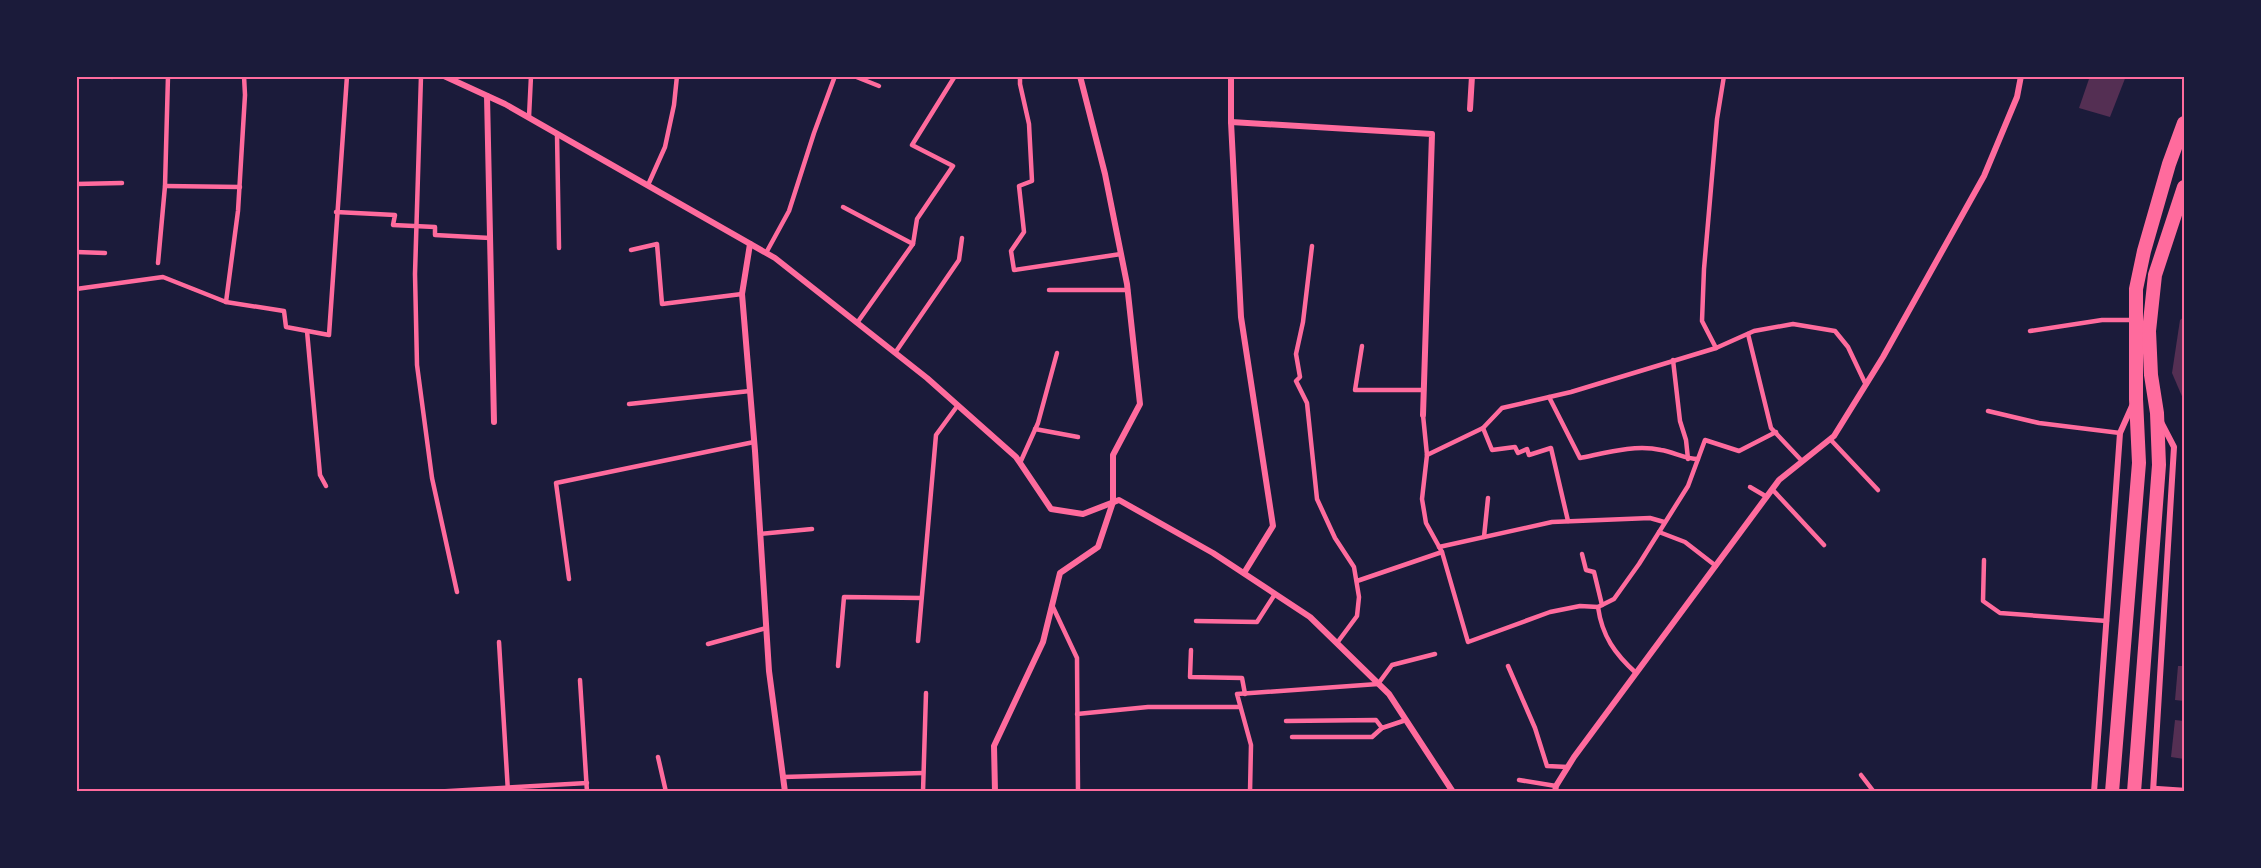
<svg xmlns="http://www.w3.org/2000/svg" width="2261" height="868" font-family="Inter,sans-serif">
<style>
.building{fill:#542f53}
.lines{fill:none;stroke-linecap:round;stroke-linejoin:round}
.service{stroke:#ff6b9d;stroke-width:4.5}
.minor{stroke:#ff6b9d;stroke-width:6}
.primary{stroke:#ff6b9d;stroke-width:14}
.neatline{fill:none;stroke:#ff6b9d;stroke-width:2}
</style>
<rect width="100%" height="100%" fill="#1b1b3a"/>
<g class="building">
<path d="M2090,76H2126L2110,117L2079,108Z"/>
<path d="M2184,317V401L2172,373L2180,320Z"/>
<path d="M2178,666H2184V701L2175,700Z"/>
<path d="M2175,720L2184,721V759L2171,757Z"/>
</g>
<g class="lines">
<g class="service">
<path d="M112,76V77"/>
<path d="M421,76L415,274L417,365L432,478L457,592"/>
<path d="M854,76L879,86"/>
<path d="M1020,76V84L1029,124L1032,181L1019,186L1024,232L1011,251L1014,270L1121,254"/>
<path d="M529,117L531,76"/>
<path d="M557,134L559,248"/>
<path d="M76,184L122,183"/>
<path d="M648,185L665,147L674,105L677,76"/>
<path d="M165,186L240,187"/>
<path d="M843,207L913,244"/>
<path d="M336,212L395,215L393,225L435,227V235L490,238"/>
<path d="M1312,246L1303,322L1296,354L1300,377L1296,381L1307,403L1317,499L1335,538L1354,567L1359,597L1357,616L1337,643"/>
<path d="M631,250L657,244L662,304L742,294"/>
<path d="M76,252L105,253"/>
<path d="M766,253L789,211L814,133L835,76"/>
<path d="M158,263L165,186L168,76"/>
<path d="M76,289L163,277L226,302L284,311L286,327L329,335L347,76"/>
<path d="M1049,290H1128"/>
<path d="M226,302L238,211L245,95L244,76"/>
<path d="M857,323L913,244L917,219L953,166L912,145L955,76"/>
<path d="M307,331L320,475L326,486"/>
<path d="M2030,331L2102,320H2135"/>
<path d="M1748,334L1771,428L1802,461"/>
<path d="M1362,346L1355,390H1424"/>
<path d="M1716,348L1702,321L1704,269L1717,119L1724,76"/>
<path d="M895,353L959,260L962,238"/>
<path d="M1673,360L1680,421L1686,440L1688,459"/>
<path d="M1549,397L1580,458C1605,453 1635,444 1661,450C1674,452 1685,459 1698,459"/>
<path d="M629,404L750,391"/>
<path d="M1988,411L2039,423L2120,433"/>
<path d="M1423,415L1427,455L1422,499L1426,523L1442,552L1468,642L1550,612L1580,606L1598,607L1614,599L1639,564L1688,486L1705,440L1739,451L1776,432"/>
<path d="M1483,428L1492,450L1515,447L1518,453L1527,449L1529,455L1551,448L1568,521"/>
<path d="M1035,429L1078,437"/>
<path d="M1830,439L1878,490"/>
<path d="M1427,455L1483,428L1502,408L1571,392L1716,348L1754,331L1793,324L1835,331L1848,347L1866,385"/>
<path d="M1020,463L1038,423L1057,353"/>
<path d="M1750,487L1767,497"/>
<path d="M1772,489L1824,545"/>
<path d="M1659,532L1685,542L1716,566"/>
<path d="M760,534L812,529"/>
<path d="M1484,537L1488,498"/>
<path d="M1439,547L1552,522L1650,518L1664,522"/>
<path d="M1582,554L1586,570L1594,572L1602,605"/>
<path d="M1984,560L1983,601L2000,613L2107,621"/>
<path d="M569,579L556,483L754,442"/>
<path d="M1357,581L1442,552"/>
<path d="M1052,605L1077,658L1078,792"/>
<path d="M1598,607C1602,636 1615,654 1636,673"/>
<path d="M1196,621L1257,622L1275,594"/>
<path d="M918,641L936,435L958,405"/>
<path d="M499,642L508,792"/>
<path d="M708,644L766,628"/>
<path d="M1191,650L1190,677L1242,678L1245,694"/>
<path d="M838,666L844,597L921,598"/>
<path d="M1508,666L1535,728L1547,766L1568,767"/>
<path d="M580,680L587,792"/>
<path d="M1077,714L1148,707H1240"/>
<path d="M1286,721L1376,720L1382,728L1406,720"/>
<path d="M1292,737H1372L1382,728"/>
<path d="M658,757L666,792"/>
<path d="M1861,775L1874,792"/>
<path d="M783,777L923,773"/>
<path d="M1519,780L1556,786"/>
<path d="M2154,788L2184,790"/>
<path d="M432,792L587,783"/>
<path d="M923,792L926,693"/>
<path d="M1250,792L1251,745L1237,694L1378,684L1392,665L1435,654"/>
</g>
<g class="minor">
<path d="M444,76L505,104L775,258L927,378L1016,457L1051,509L1083,514L1119,500L1213,553L1310,617L1389,694L1453,792"/>
<path d="M1231,76V122L1241,317L1273,526L1244,573"/>
<path d="M487,96L494,422"/>
<path d="M1470,109L1472,76"/>
<path d="M1231,122L1432,134L1423,415"/>
<path d="M750,244L742,294L755,451L769,671L785,792"/>
<path d="M995,792L994,746L1043,642L1060,573L1098,547L1113,502V455L1140,404L1127,284L1105,174L1080,76"/>
<path d="M1555,792L1556,786L1574,757L1779,480L1834,436L1883,357L1984,176L2017,97L2021,76"/>
<path d="M2094,792L2120,433L2132,406"/>
<path d="M2153,792L2174,447L2161,422"/>
</g>
<g class="primary">
<path d="M2112,792L2139,463L2136,399V289L2144,251L2169,164L2184,123"/>
<path d="M2134,792L2159,465L2157,413L2151,375L2149,331L2155,275L2184,187"/>
</g>
</g>
<rect width="2261" height="868" fill="none" stroke="#1b1b3a" stroke-width="156"/>
<rect x="78" y="78" width="2105" height="712" class="neatline"/>
</svg>
